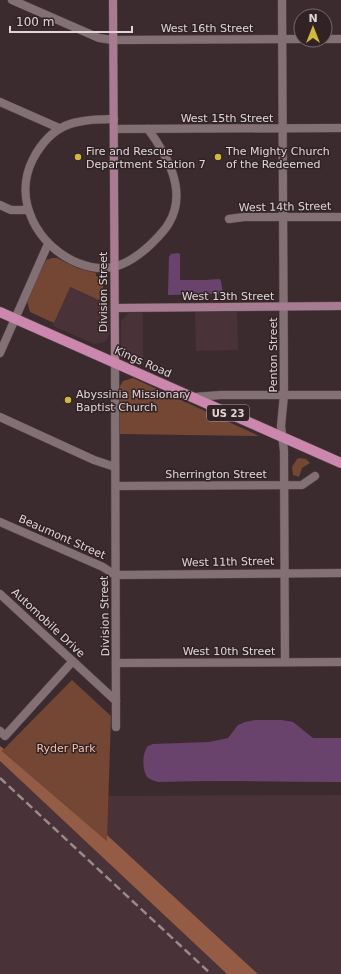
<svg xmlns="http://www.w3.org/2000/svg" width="341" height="974" font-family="'DejaVu Sans',sans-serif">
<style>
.built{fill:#493238}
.green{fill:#744634}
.forest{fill:#945b45}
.water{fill:#6a436d}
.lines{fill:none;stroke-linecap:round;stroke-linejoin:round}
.street-casing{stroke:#574a4d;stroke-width:9}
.secondary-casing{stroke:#574a4d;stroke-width:9}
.primary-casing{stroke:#574a4d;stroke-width:11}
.street{stroke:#837074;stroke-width:8}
.secondary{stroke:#a77c90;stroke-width:8}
.primary{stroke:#cb87ad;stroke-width:10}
.rail{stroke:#988b8e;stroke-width:2.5;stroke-dasharray:8 4;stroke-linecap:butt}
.poi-dot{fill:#ceb938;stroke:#312225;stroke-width:1.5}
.labels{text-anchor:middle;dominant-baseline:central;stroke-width:3;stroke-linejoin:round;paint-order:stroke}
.shield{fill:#312225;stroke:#ac9fa2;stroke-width:1}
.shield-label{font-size:10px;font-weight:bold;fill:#e0d5d7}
.street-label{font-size:11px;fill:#e0d5d7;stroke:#312225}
.poi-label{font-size:11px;fill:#e0d5d7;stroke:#312225;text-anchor:start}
.park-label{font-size:11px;fill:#f5c1ac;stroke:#312225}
</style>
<rect width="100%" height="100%" fill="#3b2b2f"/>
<g class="built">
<path d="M69,287L109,305V334L107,340L101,343L94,344L53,326Z"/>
<path d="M195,312H237L238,350L196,351Z"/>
<path d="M129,313H143V365L127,358L122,352L121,345V321Z"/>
<path d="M0,761L227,974H0Z"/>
<path d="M341,795V974H258L107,835L108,796Z"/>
</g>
<g class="green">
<path d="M52,258H57L77,268L96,273V276L103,279V302L70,287L54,323L30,312L27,301L46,260Z"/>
<path d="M133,378L259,436L120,434V386L123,381Z"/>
<path d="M300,458L306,459L310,463L302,468L299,477L293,475L292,467L297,459Z"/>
<path d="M72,680L111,716L107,841L2,751Z"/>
</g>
<path class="forest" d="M0,746L4,749L2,751L107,841V835L258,974H227L0,761Z"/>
<g class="water">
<path d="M178,253L180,254V280H205L219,279L221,281L223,294L168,295L169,257L171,254Z"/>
<path d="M255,720H282L293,722L313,738H341V782C280,782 220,780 159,782C154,781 151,780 147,777C142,769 142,753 148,746L153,744L209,742L228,738L238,725L245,722Z"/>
</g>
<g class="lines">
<defs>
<g id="street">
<path d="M12,0L99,38L113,40L301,39"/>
<path d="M282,0L284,395L281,426L284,451L285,662"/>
<path d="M325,39H341"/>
<path d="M0,102L59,128"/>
<path d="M114,119C75,119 52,123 33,159C12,200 38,247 78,263C86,266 95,269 104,268C121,268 137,257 149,246C156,239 164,232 169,223C188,191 167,155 148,129"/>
<path d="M114,129L341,128"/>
<path d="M0,205L11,210H28"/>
<path d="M229,219L244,217H341"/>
<path d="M0,353L48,244"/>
<path d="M115,362L116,727"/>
<path d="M194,397L221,395H341"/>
<path d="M0,417L94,460L115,467"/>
<path d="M116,486L302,485L315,476"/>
<path d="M0,522L103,567L115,575L341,573"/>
<path d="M0,594L116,701"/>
<path d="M116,663L341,662"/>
<path d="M0,731L5,736L72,662"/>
</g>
<g id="secondary">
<path d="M113,0L115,362"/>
<path d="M115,308L341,306"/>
</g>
<path id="primary" d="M0,312L341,463"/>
</defs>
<use href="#street" class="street-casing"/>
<use href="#secondary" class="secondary-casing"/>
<use href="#primary" class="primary-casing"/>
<use href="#street" class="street"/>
<use href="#secondary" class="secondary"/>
<use href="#primary" class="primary"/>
<path class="rail" d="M0,778L211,974"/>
</g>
<g class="poi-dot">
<circle cx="78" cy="157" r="4"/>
<circle cx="218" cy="157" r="4"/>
<circle cx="68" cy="400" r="4"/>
</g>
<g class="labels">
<rect class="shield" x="207" y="405" width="42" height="16" rx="3"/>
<g class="shield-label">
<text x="228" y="413">US 23</text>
</g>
<g class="street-label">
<text x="207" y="28">West 16th Street</text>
<text x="227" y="118">West 15th Street</text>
<text transform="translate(285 207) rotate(-1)">West 14th Street</text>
<text transform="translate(103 292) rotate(-90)">Division Street</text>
<text x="228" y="296">West 13th Street</text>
<text transform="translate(273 355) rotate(-90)">Penton Street</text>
<text transform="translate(143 362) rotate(24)">Kings Road</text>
<text x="216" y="474">Sherrington Street</text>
<text transform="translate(62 537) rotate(24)">Beaumont Street</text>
<text transform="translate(228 562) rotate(-1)">West 11th Street</text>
<text transform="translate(105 616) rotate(-91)">Division Street</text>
<text transform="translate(48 623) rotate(43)">Automobile Drive</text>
<text x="229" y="651">West 10th Street</text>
</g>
<g class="poi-label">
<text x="86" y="151">Fire and Rescue<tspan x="86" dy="13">Department Station 7</tspan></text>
<text x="226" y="151">The Mighty Church<tspan x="226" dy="13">of the Redeemed</tspan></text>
<text x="76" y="394">Abyssinia Missionary<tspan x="76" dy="13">Baptist Church</tspan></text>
</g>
<g class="park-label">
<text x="66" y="748">Ryder Park</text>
</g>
</g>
<g transform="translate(313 28)"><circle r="19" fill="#312225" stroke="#776a6c"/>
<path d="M0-3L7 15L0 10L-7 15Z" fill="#ceb938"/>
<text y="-6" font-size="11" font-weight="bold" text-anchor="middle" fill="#e0d5d7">N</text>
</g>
<path d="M10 26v6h122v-6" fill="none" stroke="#e0d5d7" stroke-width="2"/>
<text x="16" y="26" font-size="12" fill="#e0d5d7" stroke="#312225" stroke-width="3" paint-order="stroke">100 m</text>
</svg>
